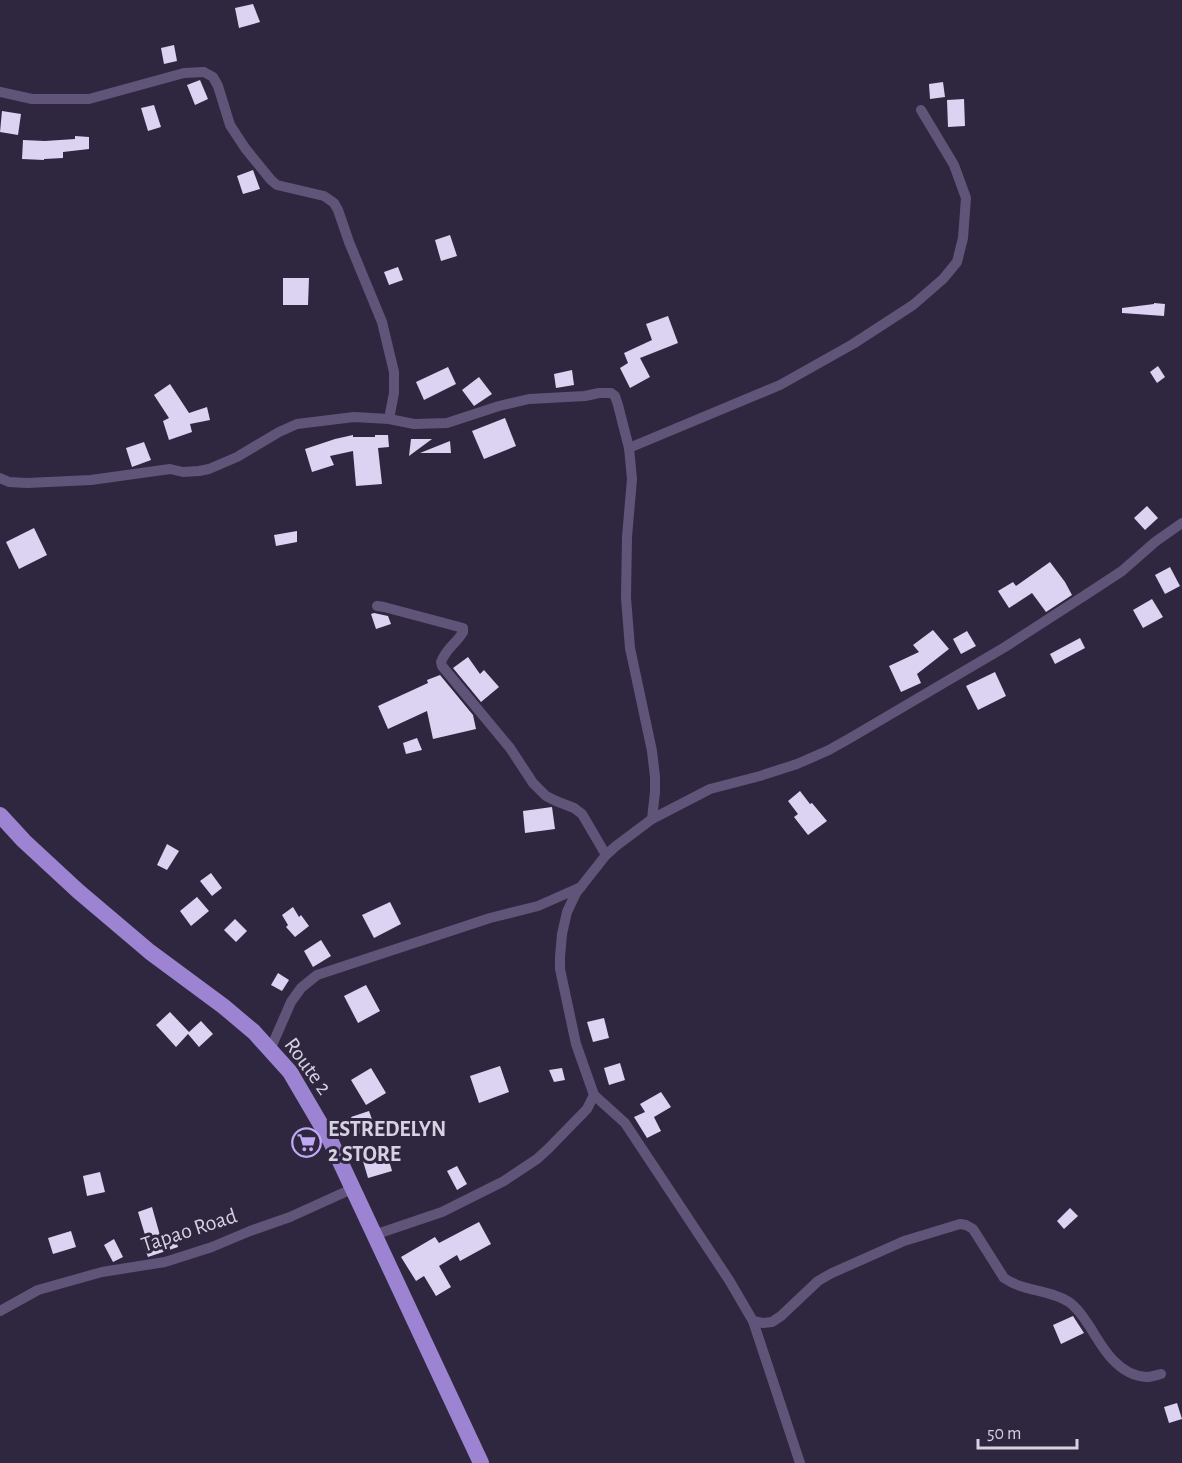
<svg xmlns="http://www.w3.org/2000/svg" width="1182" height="1463" font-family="'Alegreya Sans',sans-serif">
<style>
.building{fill:#dcd3f3}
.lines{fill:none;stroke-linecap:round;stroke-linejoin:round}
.minor{stroke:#605578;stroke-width:10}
.trunk{stroke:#9d84d3;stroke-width:16}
.labels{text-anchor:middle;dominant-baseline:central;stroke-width:6;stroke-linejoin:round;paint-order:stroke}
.street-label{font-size:22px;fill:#d7d2e2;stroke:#2f273f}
.poi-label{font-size:22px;font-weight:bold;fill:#d7d2e2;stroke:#2f273f;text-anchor:start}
</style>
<rect width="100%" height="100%" fill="#2f273f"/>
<g class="building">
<path d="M253,4L260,22L239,28L235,8Z"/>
<path d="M174,45L177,61L164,64L161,48Z"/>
<path d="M200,80L208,99L195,105L187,85Z"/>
<path d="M943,82L945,97L930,99L929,84Z"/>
<path d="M964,99L965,126L948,127L947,100Z"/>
<path d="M154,105L161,127L148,131L141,108Z"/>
<path d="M2,111L21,114L18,135L0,132Z"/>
<path d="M75,136L89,137V149L63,152V158L44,159V160L22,159L23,140L45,141L75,139Z"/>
<path d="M253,170L260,189L243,194L237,176Z"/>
<path d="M450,235L457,256L441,261L435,240Z"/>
<path d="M398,267L403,280L389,285L384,272Z"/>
<path d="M283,278H309L308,305H283Z"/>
<path d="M1154,303L1165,304L1164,316L1122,313V308L1154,304Z"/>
<path d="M668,316L678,343L640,358L650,377L630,388L620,368L628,363L624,353L652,340L646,324Z"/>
<path d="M1158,366L1165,377L1157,383L1150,372Z"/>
<path d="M448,367L456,384L424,400L416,382Z"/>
<path d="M572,370L574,385L556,388L554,374Z"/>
<path d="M479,377L492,394L474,406L462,390Z"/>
<path d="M170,384L189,413L207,407L210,420L190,424L192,432L169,440L163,421L169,418L154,395Z"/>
<path d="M505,418L516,446L484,459L472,431Z"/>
<path d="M353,435V437H375V435H388L389,447L378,448L382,484L356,486L353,451L330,456L334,465L312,472L305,449L335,439Z"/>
<path d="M411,439H432L409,456Z"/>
<path d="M450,441L451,453H420Z"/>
<path d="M144,442L151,460L132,467L126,448Z"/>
<path d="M1147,506L1158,518L1145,530L1134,518Z"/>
<path d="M34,528L47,555L19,569L6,542Z"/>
<path d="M297,531V542L276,546L274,535Z"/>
<path d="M1050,562L1065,582L1072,595L1046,612L1032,593L1009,608L998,591L1013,582L1016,586Z"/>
<path d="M1170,567L1180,586L1165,594L1155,575Z"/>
<path d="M1152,599L1163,617L1143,628L1133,610Z"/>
<path d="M374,613L388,616L391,624L376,629L371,614Z"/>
<path d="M933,630L949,649L917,674L921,683L901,692L889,666L919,652L913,645Z"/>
<path d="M967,631L976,646L961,654L953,639Z"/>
<path d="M1080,638L1085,648L1055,664L1050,654Z"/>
<path d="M468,657L480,674L484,670L499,687L481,702L453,668Z"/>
<path d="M995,672L1006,696L978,710L966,686Z"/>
<path d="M440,675L473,715L476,729L433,739L427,711L388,729L378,706L428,683L427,680Z"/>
<path d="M417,738L422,750L406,754L403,743Z"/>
<path d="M800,791L810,804L812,803L827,821L808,835L794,817L798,814L788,801Z"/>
<path d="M552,807L555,829L525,833L523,811Z"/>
<path d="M167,844L179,851L167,870L157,865Z"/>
<path d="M211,873L222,888L212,896L200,881Z"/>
<path d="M197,897L209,911L191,926L180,911Z"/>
<path d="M390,902L401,924L374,938L362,915Z"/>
<path d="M293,907L299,917L301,915L309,926L295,937L286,927L288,925L282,915Z"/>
<path d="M235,919L247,931L236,942L224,930Z"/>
<path d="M321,940L331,956L313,967L304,951Z"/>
<path d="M278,973L289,980L282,991L271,985Z"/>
<path d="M366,985L380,1011L358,1023L344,996Z"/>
<path d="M170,1012L189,1032L201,1021L213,1034L199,1047L188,1034L176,1047L156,1025Z"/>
<path d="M604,1018L609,1038L593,1042L587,1022Z"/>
<path d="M620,1063L625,1080L609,1085L604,1068Z"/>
<path d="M500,1066L509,1092L479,1103L470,1076Z"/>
<path d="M371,1068L386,1093L366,1105L351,1080Z"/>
<path d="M562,1068L565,1080L554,1082L549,1070Z"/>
<path d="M661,1092L671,1107L654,1117L661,1131L647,1138L634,1117L645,1112L640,1104Z"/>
<path d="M369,1111L375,1128L358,1134L351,1117Z"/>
<path d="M387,1153L392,1171L368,1178L363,1161Z"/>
<path d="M457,1166L467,1184L457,1190L447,1171Z"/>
<path d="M100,1172L105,1192L87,1196L83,1176Z"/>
<path d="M152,1207L161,1239L174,1234L178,1247L148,1257L141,1237L145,1235L138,1212Z"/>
<path d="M1070,1208L1078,1216L1064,1229L1057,1221Z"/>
<path d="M479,1222L491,1244L460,1261L457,1255L439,1266L451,1287L436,1296L424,1276L416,1281L401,1257L435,1237L439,1243Z"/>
<path d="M71,1231L76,1247L53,1254L48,1238Z"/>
<path d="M114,1239L123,1257L113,1262L104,1245Z"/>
<path d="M1073,1316L1084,1333L1061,1344L1053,1325Z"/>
<path d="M1177,1403L1182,1419L1169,1423L1164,1407Z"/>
</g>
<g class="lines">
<g class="minor">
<path d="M0,92L32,99H89L184,73L204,72L213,77L218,86L230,125L245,148L271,180L277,185L324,196L334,203L338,210L349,242L382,322L394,372V393L389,419"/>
<path d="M629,448L780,385L853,344L913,305L943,279L957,262L963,238L966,198L954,165L921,110"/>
<path d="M0,478L9,482L27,483L91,480L170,469L183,472L199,471L209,469L237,457L279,432L297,424L354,417L389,419L414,424L447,423L499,406L529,399L585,396L599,393H611L615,396L618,405L629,448L632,479L627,537L626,598L630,648L652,751L655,777V792L652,819"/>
<path d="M377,606L384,607L463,628V632C456,644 447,647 441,662L442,666L510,748L533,783L546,796L556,801L574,808L582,814L606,855"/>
<path d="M270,1050L291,1002L301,988L317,975L490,918L538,906L581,887"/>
<path d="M594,1095L625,1123L729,1280L753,1321L800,1463"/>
<path d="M374,1235L442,1212L504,1181L537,1159L549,1148L587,1109L594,1095L576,1044L560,969V957L562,934L567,912L576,893L606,855L616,846L652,819L710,789L760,776L797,764L829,750L852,737L1005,647L1090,592L1122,571L1155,542L1182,523"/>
<path d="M0,1311L38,1290L102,1272L165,1262L212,1247L250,1231L290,1217L354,1188"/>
<path d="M753,1321L763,1323L772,1322L781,1316L818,1281L832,1273L904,1241L960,1224L966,1225L973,1229L1004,1278C1024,1292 1049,1289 1069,1302C1078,1308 1084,1318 1090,1327C1103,1349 1119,1376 1147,1377C1151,1377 1157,1375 1161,1374"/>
</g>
<path class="trunk" d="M0,815L24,841L78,891L150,952L223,1006L254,1032L290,1072L331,1142L481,1463"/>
</g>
<defs>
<symbol id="supermarket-ring" viewBox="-11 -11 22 22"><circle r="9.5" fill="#2f273f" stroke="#bfa8f4" stroke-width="1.5"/><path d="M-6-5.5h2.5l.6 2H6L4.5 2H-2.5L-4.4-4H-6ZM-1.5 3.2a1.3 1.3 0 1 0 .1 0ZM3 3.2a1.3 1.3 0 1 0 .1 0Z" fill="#bfa8f4"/></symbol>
</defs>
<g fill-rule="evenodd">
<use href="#supermarket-ring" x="290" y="1126" width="33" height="33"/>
</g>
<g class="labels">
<g class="street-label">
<text transform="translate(308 1066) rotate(54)">Route 2</text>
<text transform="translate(189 1230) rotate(-18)">Tapao Road</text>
</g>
<g class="poi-label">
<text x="328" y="1129">ESTREDELYN<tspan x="328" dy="25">2 STORE</tspan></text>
</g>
</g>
<path d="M978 1439v9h99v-9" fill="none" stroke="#d7d2e2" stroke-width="3"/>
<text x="987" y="1439" font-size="18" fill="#d7d2e2" stroke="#2f273f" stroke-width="4.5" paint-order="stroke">50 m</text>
</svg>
